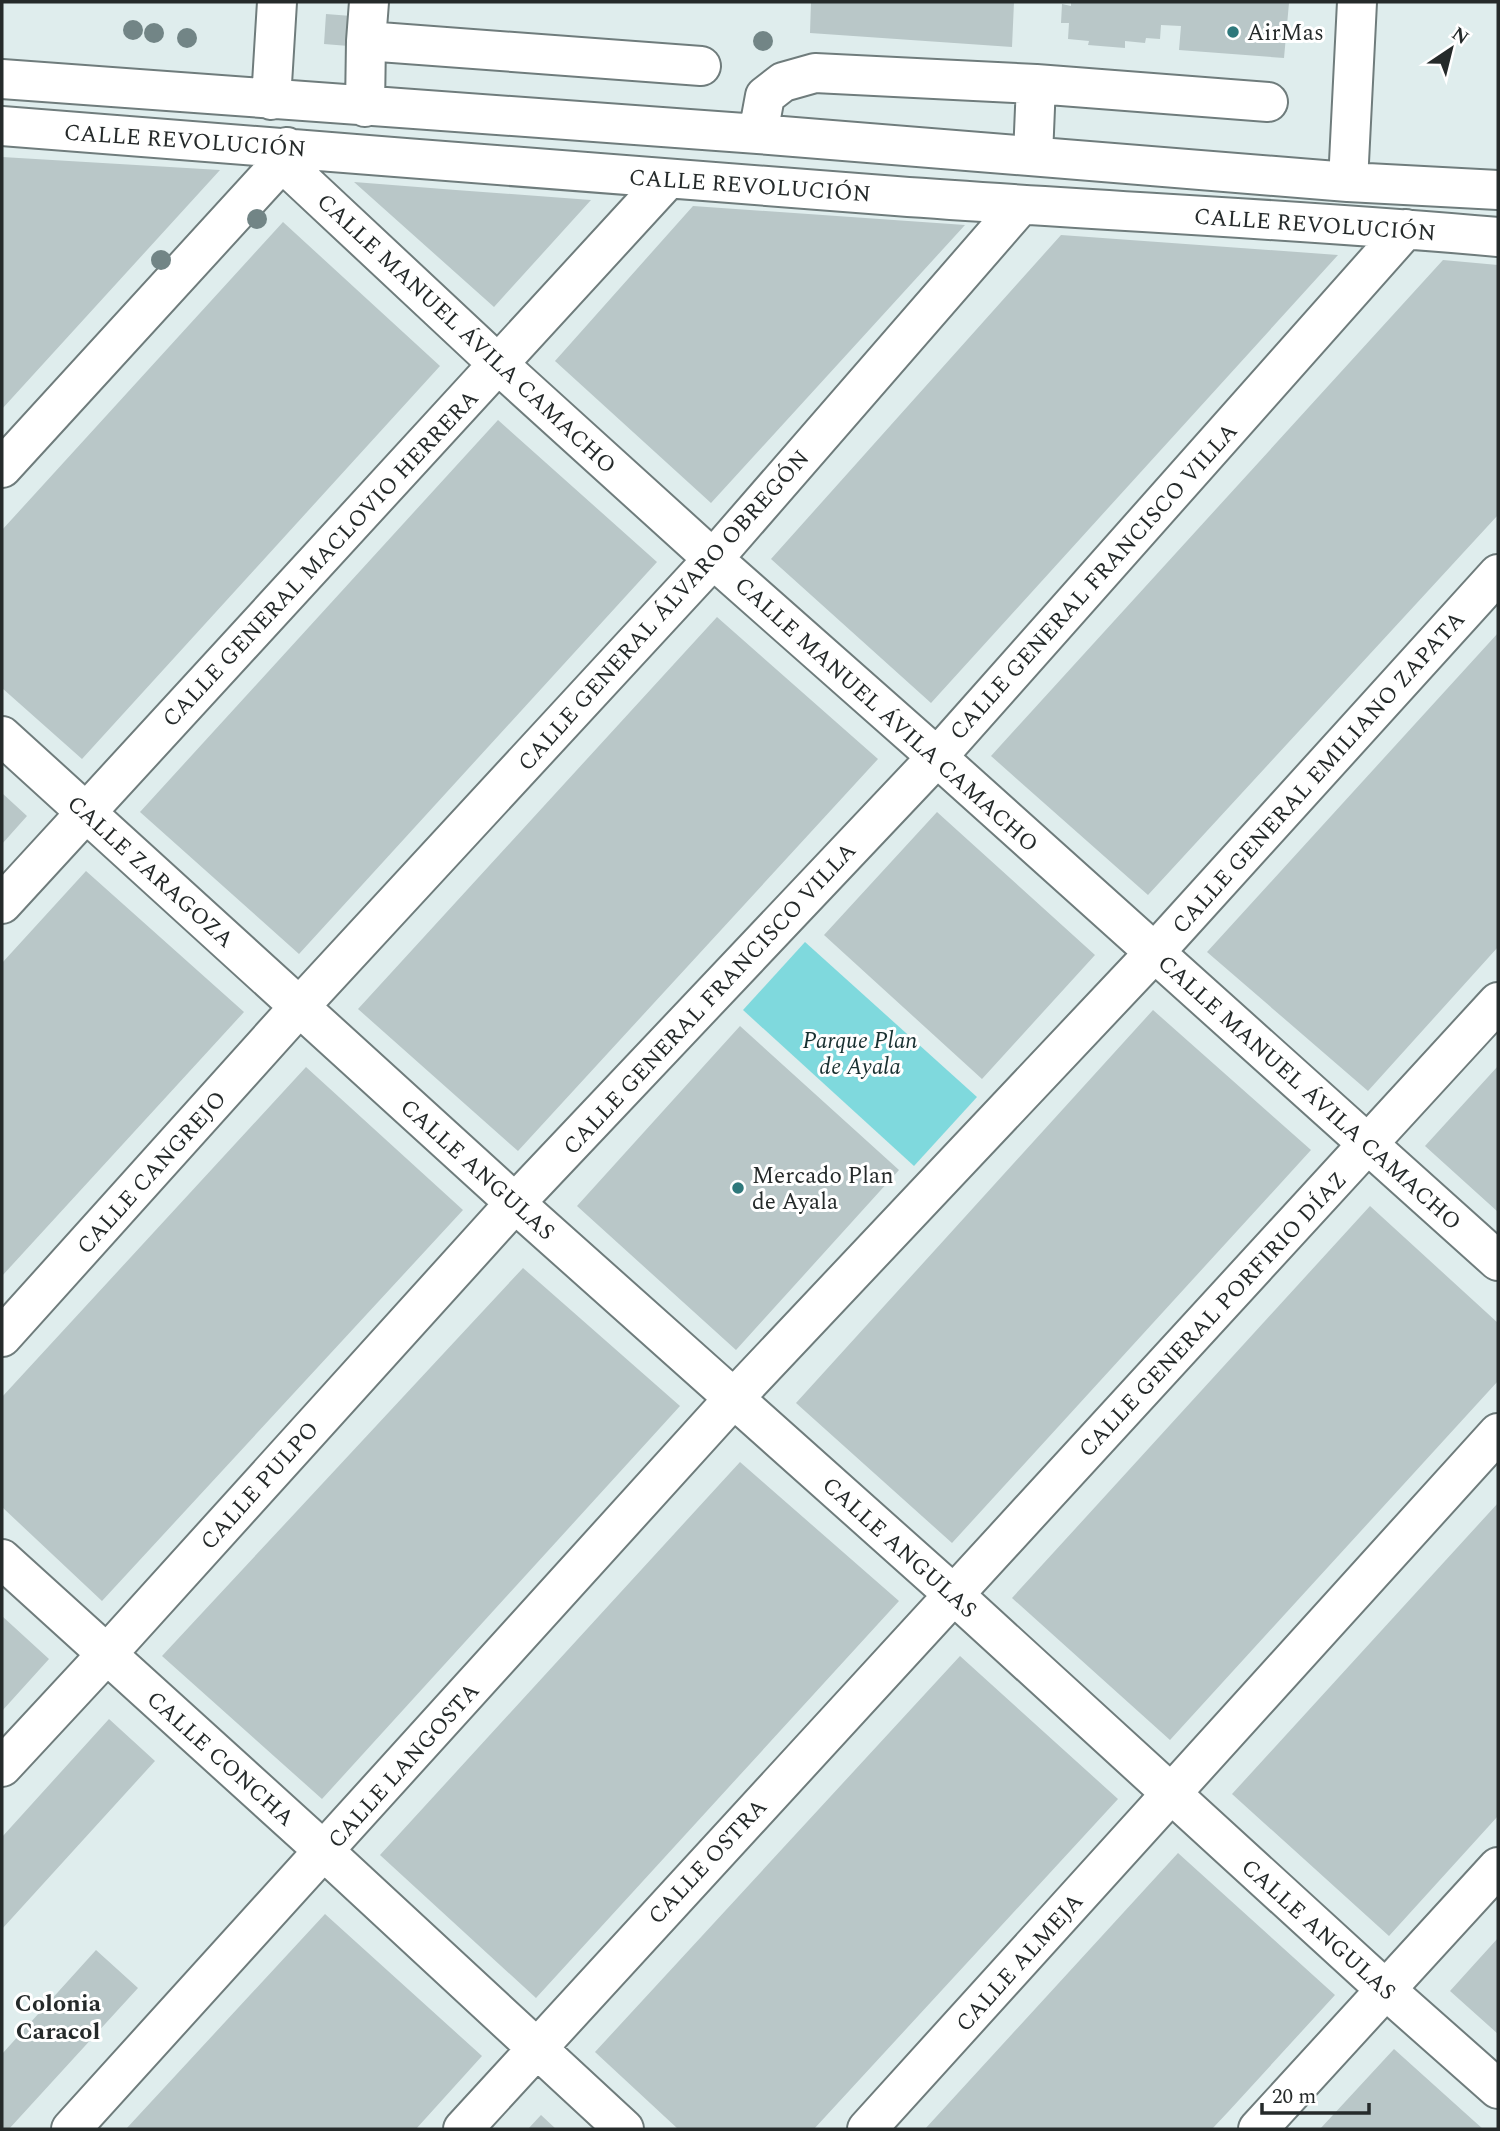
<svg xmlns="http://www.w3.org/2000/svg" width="1500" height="2131" viewBox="0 0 1500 2131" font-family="Spectral,serif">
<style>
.green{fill:#7fd9dd}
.building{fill:#b9c7c8}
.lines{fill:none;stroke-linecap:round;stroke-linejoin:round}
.minor-casing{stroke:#6f7c7c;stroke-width:42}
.minor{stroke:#fff;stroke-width:38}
.tree{fill:#728586}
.poi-dot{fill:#2e787b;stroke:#fff;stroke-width:2.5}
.labels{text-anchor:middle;stroke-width:6;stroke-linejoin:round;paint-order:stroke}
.poi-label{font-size:23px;fill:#252a2a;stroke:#fff;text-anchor:start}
.street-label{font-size:23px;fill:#252a2a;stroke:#fff}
.park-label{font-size:23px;font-style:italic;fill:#183031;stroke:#fff}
.neighbourhood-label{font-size:24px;font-weight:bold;fill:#252a2a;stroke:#fff}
</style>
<rect width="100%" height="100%" fill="#dfeded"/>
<path class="green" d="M805 942 977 1097 914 1166 743 1010Z"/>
<path class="building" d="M811 2H1014L1012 47 810 33Z
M1071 2 1289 3 1284 58 1179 50 1181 26 1161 25 1160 39 1146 38 1145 43 1125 41V48L1088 45 1089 41 1068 39 1069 23H1061L1062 4 1071 6Z
M326 14 364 17 361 47 324 44Z
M2 157 220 170 2 409Z
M354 182 456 190 591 200 494 307Z
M693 206 965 225 711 503 555 361Z
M283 222 440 366 82 759 2 688V530Z
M1061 235 1338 255 931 703 771 559Z
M1443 260 1498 265V515L1148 895 991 756Z
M498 420 657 562 299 954 140 812Z
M717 617 878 759 518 1151 358 1009Z
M1498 633V947L1368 1091 1207 952Z
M2 793 27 816 2 844Z
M937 812 1095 955 982 1079 824 935Z
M86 871 244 1012 2 1276V963Z
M1153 1010 1311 1150 952 1543 796 1403Z
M740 1026 899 1170 736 1350 577 1206Z
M1498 1066V1212L1425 1146Z
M306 1067 463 1210 102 1601 2 1507V1397Z
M1370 1206 1498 1323V1381L1170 1740 1012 1598Z
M523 1268 680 1406 322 1799 162 1656Z
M740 1462 899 1601 536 1998 380 1855Z
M1498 1503V1816L1389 1936 1232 1794Z
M2 1616 49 1659 2 1711Z
M960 1656 1118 1799 814 2129H678L595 2052Z
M109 1719 155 1761 2 1929V1837Z
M1178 1853 1335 1995 1228 2112 1212 2129H925Z
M325 1914 482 2056 416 2129H126Z
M1498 1938V2034L1450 1991Z
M96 1950 138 1988 9 2129H2V2054Z
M1394 2049 1474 2121 1483 2129H1320Z
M541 2115 556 2129H528Z"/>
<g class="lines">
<defs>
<path id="minor" d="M366 41 369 2
M2 79 758 134 1348 182 1498 190
M271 100 277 2
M365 107 366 41 701 66
M2 126C300 148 598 175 896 196 1097 211 1298 219 1498 237
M758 134 765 96 783 82 815 73 1036 84
M1033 156 1036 84 1268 102
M282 162 498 364 713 559 937 757 1498 1261
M1348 182 1357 2
M2 468 282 162 287 147
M2 736 515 1203 953 1594 1385 1989 1498 2089
M2 904 667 180
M2 1337 299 1007 713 559 1020 206
M2 1559 325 1852 624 2129
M2 1767 106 1655 515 1203 937 757 1406 229
M71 2129 734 1398 1155 952 1498 574
M463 2129 1498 1002
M867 2129 1498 1433
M1258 2129 1498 1867"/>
</defs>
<use href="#minor" class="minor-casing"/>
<use href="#minor" class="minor"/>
</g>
<g class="tree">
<circle cx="133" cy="30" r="10"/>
<circle cx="154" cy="33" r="10"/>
<circle cx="187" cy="38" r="10"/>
<circle cx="763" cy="41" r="10"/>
<circle cx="257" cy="219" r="10"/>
<circle cx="161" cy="260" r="10"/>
</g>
<g class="poi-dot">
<circle cx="1233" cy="32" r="7"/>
<circle cx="738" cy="1188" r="7"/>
</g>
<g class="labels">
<g class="poi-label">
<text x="1247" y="40">AirMas</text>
<text x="752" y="1183">Mercado Plan<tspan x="752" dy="26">de Ayala</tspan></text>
</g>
<g class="street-label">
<text transform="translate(185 140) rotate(4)" y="8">CALLE REVOLUCIÓN</text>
<text transform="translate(750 185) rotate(4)" y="8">CALLE REVOLUCIÓN</text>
<text transform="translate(1315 224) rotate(4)" y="8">CALLE REVOLUCIÓN</text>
<text transform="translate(467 333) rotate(43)" y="8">CALLE MANUEL ÁVILA CAMACHO</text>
<text transform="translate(320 558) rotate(-47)" y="8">CALLE GENERAL MACLOVIO HERRERA</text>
<text transform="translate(1093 581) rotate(-48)" y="8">CALLE GENERAL FRANCISCO VILLA</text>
<text transform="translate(663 610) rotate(-48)" y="8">CALLE GENERAL ÁLVARO OBREGÓN</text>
<text transform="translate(887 714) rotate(42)" y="8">CALLE MANUEL ÁVILA CAMACHO</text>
<text transform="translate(1318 772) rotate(-48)" y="8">CALLE GENERAL EMILIANO ZAPATA</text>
<text transform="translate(151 871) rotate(42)" y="8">CALLE ZARAGOZA</text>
<text transform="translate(709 998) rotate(-47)" y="8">CALLE GENERAL FRANCISCO VILLA</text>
<text transform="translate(1310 1092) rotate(42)" y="8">CALLE MANUEL ÁVILA CAMACHO</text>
<text transform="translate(478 1169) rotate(42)" y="8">CALLE ANGULAS</text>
<text transform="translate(151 1172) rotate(-48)" y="8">CALLE CANGREJO</text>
<text transform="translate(1212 1314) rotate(-47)" y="8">CALLE GENERAL PORFIRIO DÍAZ</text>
<text transform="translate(259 1485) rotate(-48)" y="8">CALLE PULPO</text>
<text transform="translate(900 1547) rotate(42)" y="8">CALLE ANGULAS</text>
<text transform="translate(221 1758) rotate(42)" y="8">CALLE CONCHA</text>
<text transform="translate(403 1765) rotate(-48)" y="8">CALLE LANGOSTA</text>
<text transform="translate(707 1861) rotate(-47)" y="8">CALLE OSTRA</text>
<text transform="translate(1319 1929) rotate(42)" y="8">CALLE ANGULAS</text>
<text transform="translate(1019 1962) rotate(-48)" y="8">CALLE ALMEJA</text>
</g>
<g class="park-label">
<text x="860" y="1048">Parque Plan<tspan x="860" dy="26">de Ayala</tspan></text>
</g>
<g class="neighbourhood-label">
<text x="58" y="2011">Colonia<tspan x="58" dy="28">Caracol</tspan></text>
</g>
</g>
<rect width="1500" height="2131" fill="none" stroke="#252a2a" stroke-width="7"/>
<g transform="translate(1451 49) rotate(35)" stroke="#ffffff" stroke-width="5" paint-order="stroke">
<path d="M0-5L12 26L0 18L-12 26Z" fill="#252a2a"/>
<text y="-10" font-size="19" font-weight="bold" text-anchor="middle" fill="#252a2a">N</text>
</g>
<path d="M1262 2103v10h107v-10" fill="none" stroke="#252a2a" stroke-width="3.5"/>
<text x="1272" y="2103" font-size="21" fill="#252a2a" stroke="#ffffff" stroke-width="5" paint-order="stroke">20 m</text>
</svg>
